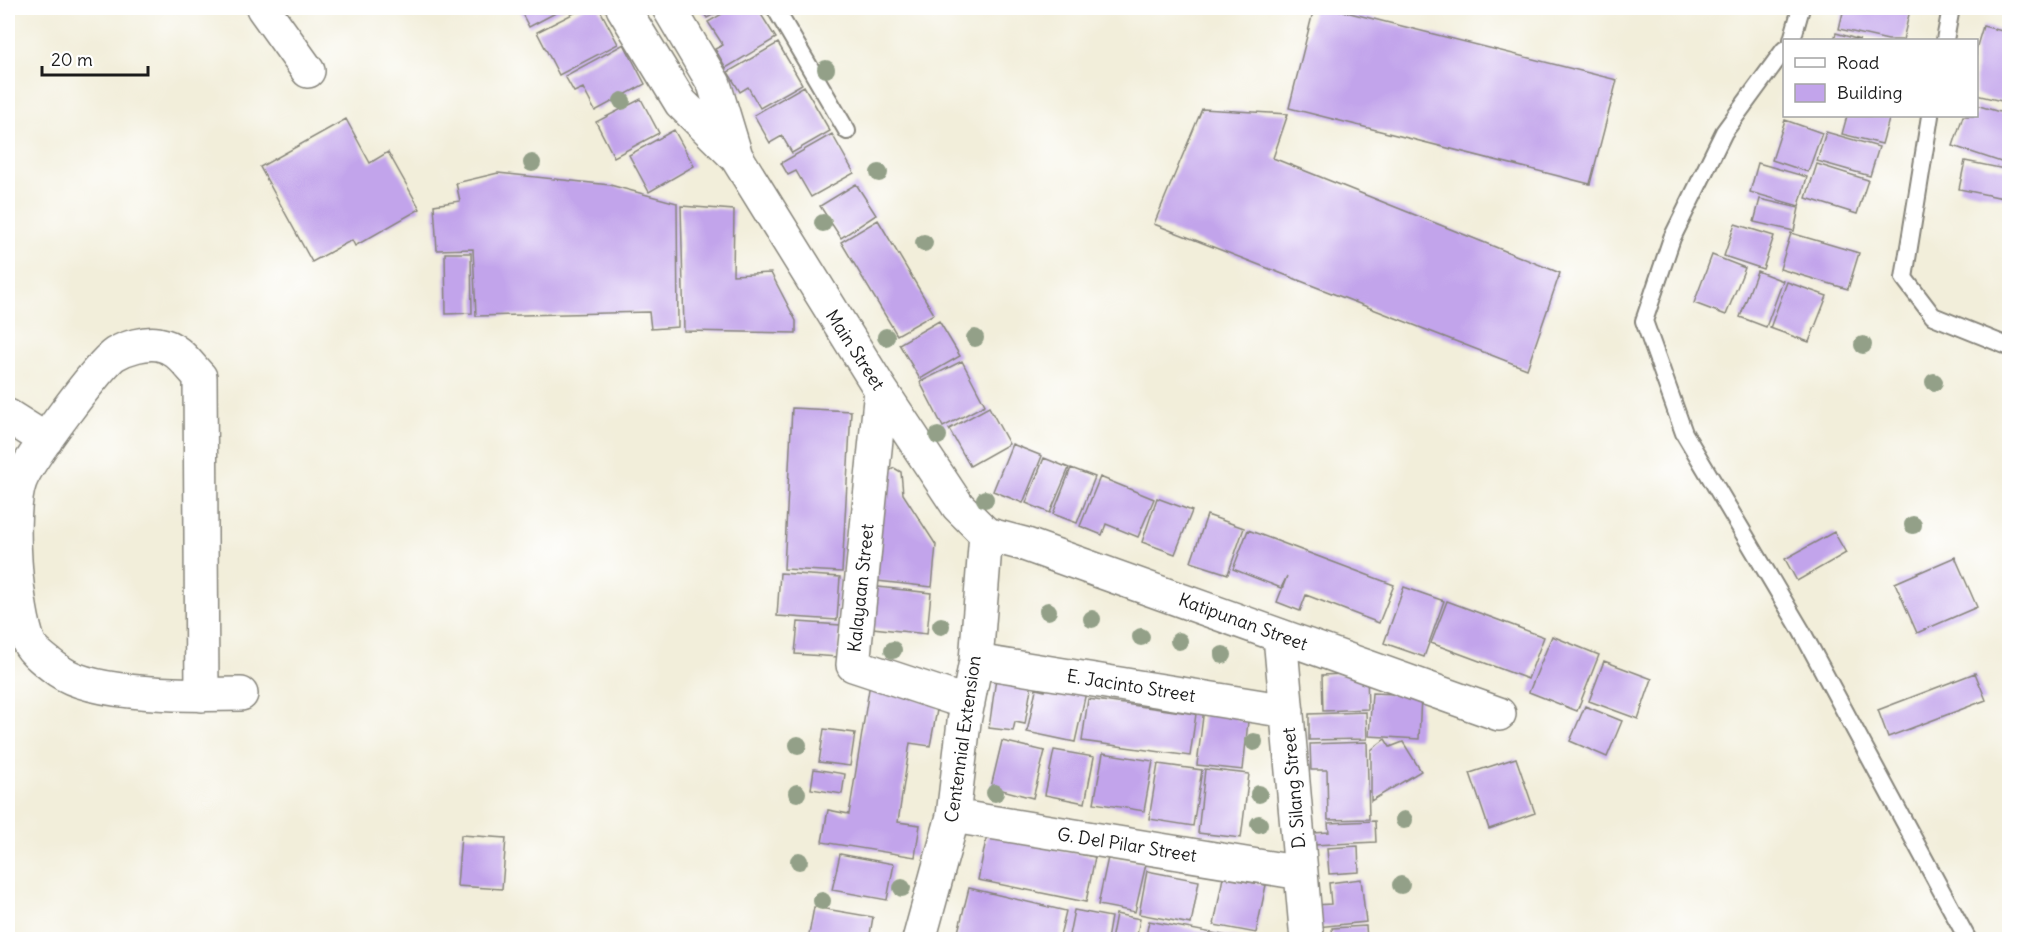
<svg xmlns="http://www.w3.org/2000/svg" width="2017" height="947" viewBox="0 0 2017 947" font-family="Delius,sans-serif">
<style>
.building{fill:#c2a4eb}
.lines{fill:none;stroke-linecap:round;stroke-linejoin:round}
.service-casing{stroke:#87857b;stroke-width:20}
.minor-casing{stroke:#87857b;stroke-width:36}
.service{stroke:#fff;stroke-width:16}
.minor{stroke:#fff;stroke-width:33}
.tree{fill:#93a088}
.labels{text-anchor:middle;stroke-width:4.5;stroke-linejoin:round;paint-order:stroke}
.street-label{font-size:18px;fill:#1c1c1c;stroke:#fff}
</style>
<rect width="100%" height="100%" fill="#fff"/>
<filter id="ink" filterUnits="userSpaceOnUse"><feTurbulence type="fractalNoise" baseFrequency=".0167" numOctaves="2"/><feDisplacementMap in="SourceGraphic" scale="12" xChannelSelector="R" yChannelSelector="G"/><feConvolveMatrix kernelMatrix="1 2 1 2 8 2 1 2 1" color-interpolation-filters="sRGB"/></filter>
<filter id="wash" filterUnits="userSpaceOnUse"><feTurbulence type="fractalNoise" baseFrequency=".008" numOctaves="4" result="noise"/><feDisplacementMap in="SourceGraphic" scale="24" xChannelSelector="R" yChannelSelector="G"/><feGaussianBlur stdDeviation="1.35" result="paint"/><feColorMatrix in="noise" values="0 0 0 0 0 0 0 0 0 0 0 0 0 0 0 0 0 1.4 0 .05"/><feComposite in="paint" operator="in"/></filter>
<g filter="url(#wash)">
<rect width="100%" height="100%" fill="#f2eeda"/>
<g id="blocks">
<path class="building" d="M519 8H565L529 27Z
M584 8H599L618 44 559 75 537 32Z
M700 8H726L707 18Z
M732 8H757L776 38 726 68 715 49 723 45 708 22Z
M1314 8H1330L1617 80 1590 184 1289 108Z
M1844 8 1910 10 1903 40H1888L1839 29Z
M1983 26 2010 33V103L1976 95V49Z
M1836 33 1860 40H1834Z
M778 43 802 84 760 108 748 87 740 92 728 72Z
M624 44 645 84 595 111 583 88 574 92 565 76Z
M804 86 830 131 792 153 782 136 770 143 754 115Z
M641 99 659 133 614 157 596 122Z
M1976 105 2010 115V165L1953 146 1963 116H1976Z
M1202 109 1288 114 1273 158 1560 273 1527 369 1154 224Z
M1847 116H1890L1882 144 1842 134Z
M346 119 370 163 388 152 420 209 355 246 352 240 312 262 260 167Z
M1785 120 1822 133 1808 172 1772 160Z
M674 130 694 166 649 192 629 155Z
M1826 132 1879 147 1870 176 1817 161Z
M832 134 854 173 811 197 796 171 788 175 781 163Z
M1965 161 2010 170 2008 199 1959 189Z
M1758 163 1807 177 1799 206 1750 192Z
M1817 164 1868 180 1857 214 1806 198Z
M498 173 610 185 677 203 678 327 651 329 649 312 476 316 473 249 437 250 434 205 460 201 456 183Z
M856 184 876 215 841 238 820 206Z
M1760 199 1799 208 1794 231 1754 222Z
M681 206 734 210 733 275 771 273 796 321V333L684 331Z
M878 220 934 314 897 335 841 242Z
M1735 224 1774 236 1763 269 1724 256Z
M1791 233 1859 253 1848 289 1780 269Z
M445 253H471L472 313 446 314Z
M1712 255 1745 268 1726 315 1694 303Z
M1757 271 1783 281 1766 327 1740 317Z
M1787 282 1827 296 1809 342 1770 328Z
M939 321 960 356 920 379 899 344Z
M962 361 985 405 943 427 920 382Z
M989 407 1009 444 970 466 949 429Z
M792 408 851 411 842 572 784 569Z
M1012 444 1042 456 1023 503 993 491Z
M1044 458 1069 468 1050 513 1026 503Z
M894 468 901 472 903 494 936 545 932 587 868 580 884 474Z
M1071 468 1095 477 1077 523 1053 514Z
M1100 477 1154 499 1138 537 1106 524 1102 535 1080 526Z
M1157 498 1192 511 1175 554 1142 542Z
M1207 515 1244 528 1228 574 1191 562Z
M1248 530 1394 585 1379 623 1306 595 1300 611 1277 602 1287 576 1281 588 1233 569Z
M1834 532 1846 553 1797 581 1785 559Z
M1955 557 1977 607 1917 633 1895 583Z
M780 573 840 577 837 620 777 616Z
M869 586 931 593 927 634 864 627Z
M1404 587 1444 601 1424 657 1384 643Z
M1447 601 1544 637 1528 679 1431 643Z
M798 622 840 625 838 657 795 654Z
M1552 636 1599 655 1577 711 1529 692Z
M1604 661 1652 679 1638 719 1589 701Z
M997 671 1033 676 1025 724 1015 722 1013 731 989 728Z
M1367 673 1368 709 1323 711 1322 675Z
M1975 673 1986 700 1888 737 1878 710Z
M1048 680 1087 688 1075 742 1027 732 1036 689 1045 691Z
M870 683 938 705 930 746 910 743 898 822 920 825 915 857 822 842 828 810 849 814Z
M1372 693 1421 695 1419 739 1369 736Z
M1088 699 1196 714 1190 756 1082 741Z
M1585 706 1622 721 1607 757 1570 741Z
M1204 708 1238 711 1237 720 1248 721 1243 770 1197 765Z
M1366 712 1367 739 1309 740V714Z
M824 729 855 733 850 766 819 762Z
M1385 739 1390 747 1403 742 1421 771 1371 801V750Z
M1002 741 1045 751 1033 798 991 787Z
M1367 742 1369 819 1328 820 1327 770H1311L1310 744Z
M1054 750 1094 757 1085 803 1045 795Z
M1103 753 1153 761 1144 811 1094 803Z
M1516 758 1535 813 1489 829 1470 773Z
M1158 764 1202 770 1193 826 1149 819Z
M814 769 845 774 842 794 811 789Z
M1205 769 1249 774 1241 838 1198 833Z
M1375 821 1376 842 1313 845V833L1329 832 1328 823Z
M461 835 506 838 502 889 457 886Z
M987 835 1095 857 1086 902 978 880Z
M1358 846 1359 872 1329 874 1327 848Z
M840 854 894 864 887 900 832 890Z
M1108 857 1146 864 1135 912 1098 905Z
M1147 871 1199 881 1191 924 1139 914Z
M1223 877 1266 885 1256 933 1214 925Z
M1361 879 1366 922 1317 927 1315 905 1331 904 1329 883Z
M969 888 1066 911 1059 940H956Z
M814 907 873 917 869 940H808Z
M1074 910 1111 917 1107 940H1068Z
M1116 914 1140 919 1136 940H1111Z
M1149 921 1239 938V940H1145Z
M1366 926 1367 940H1333L1332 928Z"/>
</g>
</g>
<g filter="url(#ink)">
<use href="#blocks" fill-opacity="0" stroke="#87857b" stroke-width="1.5"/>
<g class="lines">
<defs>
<path id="service" d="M775 8 847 131
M1792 40 1801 8
M1945 40 1951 8
M1784 50 1724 132 1672 238 1644 321 1684 433 1801 630 1968 940
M1930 116 1904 278 1933 316 2010 347"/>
<path id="minor" d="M263 8 308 71
M623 8 681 103 737 158 881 390 958 506 986 534
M669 8 714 84 735 153
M881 390 853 665 968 703
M8 416 46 440
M986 534 1024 544 1499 714
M1280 636 1307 940
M976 661 1287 711
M202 695 200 377C187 363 177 347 158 344 145 342 127 347 115 354 98 365 28 461 20 481 8 514 16 610 29 643 33 652 51 665 59 671 96 697 196 695 241 694
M953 816 1301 873
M919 940 953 816 964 722 976 661 986 534"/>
</defs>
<use href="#service" class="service-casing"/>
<use href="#minor" class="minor-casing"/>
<use href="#service" class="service"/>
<use href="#minor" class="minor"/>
</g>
<g class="tree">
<circle cx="826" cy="69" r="9"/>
<circle cx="622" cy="101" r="9"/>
<circle cx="532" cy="163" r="9"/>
<circle cx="879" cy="173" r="9"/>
<circle cx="823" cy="223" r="9"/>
<circle cx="924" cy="243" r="9"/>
<circle cx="886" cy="337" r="9"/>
<circle cx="975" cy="338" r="9"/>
<circle cx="1863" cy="345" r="9"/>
<circle cx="1934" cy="382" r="9"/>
<circle cx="938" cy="436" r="9"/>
<circle cx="985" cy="499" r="9"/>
<circle cx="1913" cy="525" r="9"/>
<circle cx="1048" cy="611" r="9"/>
<circle cx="1092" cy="619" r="9"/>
<circle cx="941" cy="626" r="9"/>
<circle cx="1141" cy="637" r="9"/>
<circle cx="1179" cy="641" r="9"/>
<circle cx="893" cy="650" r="9"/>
<circle cx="1223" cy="655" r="9"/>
<circle cx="1254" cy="742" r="9"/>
<circle cx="798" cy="745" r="9"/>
<circle cx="797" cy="793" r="9"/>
<circle cx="995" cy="793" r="9"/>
<circle cx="1259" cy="794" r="9"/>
<circle cx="1404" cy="820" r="9"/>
<circle cx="1259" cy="824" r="9"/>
<circle cx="799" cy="861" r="9"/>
<circle cx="1401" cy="885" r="9"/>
<circle cx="902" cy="888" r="9"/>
<circle cx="822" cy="901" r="9"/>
</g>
</g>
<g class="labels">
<g class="street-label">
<text transform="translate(855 350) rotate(57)" y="6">Main Street</text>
<text transform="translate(861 588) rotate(-84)" y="6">Kalayaan Street</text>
<text transform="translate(1243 622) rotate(20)" y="6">Katipunan Street</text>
<text transform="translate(1131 686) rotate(9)" y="6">E. Jacinto Street</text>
<text transform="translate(963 739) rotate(-82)" y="6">Centennial Extension</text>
<text transform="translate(1294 788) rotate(-95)" y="6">D. Silang Street</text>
<text transform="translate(1127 845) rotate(9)" y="6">G. Del Pilar Street</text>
</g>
</g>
<rect width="2017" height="947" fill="none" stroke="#fff" stroke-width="30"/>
<rect x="1783" y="39" width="195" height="78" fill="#ffffff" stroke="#a4a4a4" stroke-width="1.5"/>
<rect x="1795" y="58" width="30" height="9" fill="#ffffff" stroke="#a4a4a4" stroke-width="1.5"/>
<text x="1837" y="69" font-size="18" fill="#1c1c1c">Road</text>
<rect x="1795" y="84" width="30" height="18" fill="#c2a4eb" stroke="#a4a4a4" stroke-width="1.5"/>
<text x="1837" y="99" font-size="18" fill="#1c1c1c">Building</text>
<path d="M42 66v9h106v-9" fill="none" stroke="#1c1c1c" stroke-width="3"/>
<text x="51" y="66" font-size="18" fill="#1c1c1c" stroke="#ffffff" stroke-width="4.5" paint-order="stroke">20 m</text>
</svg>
